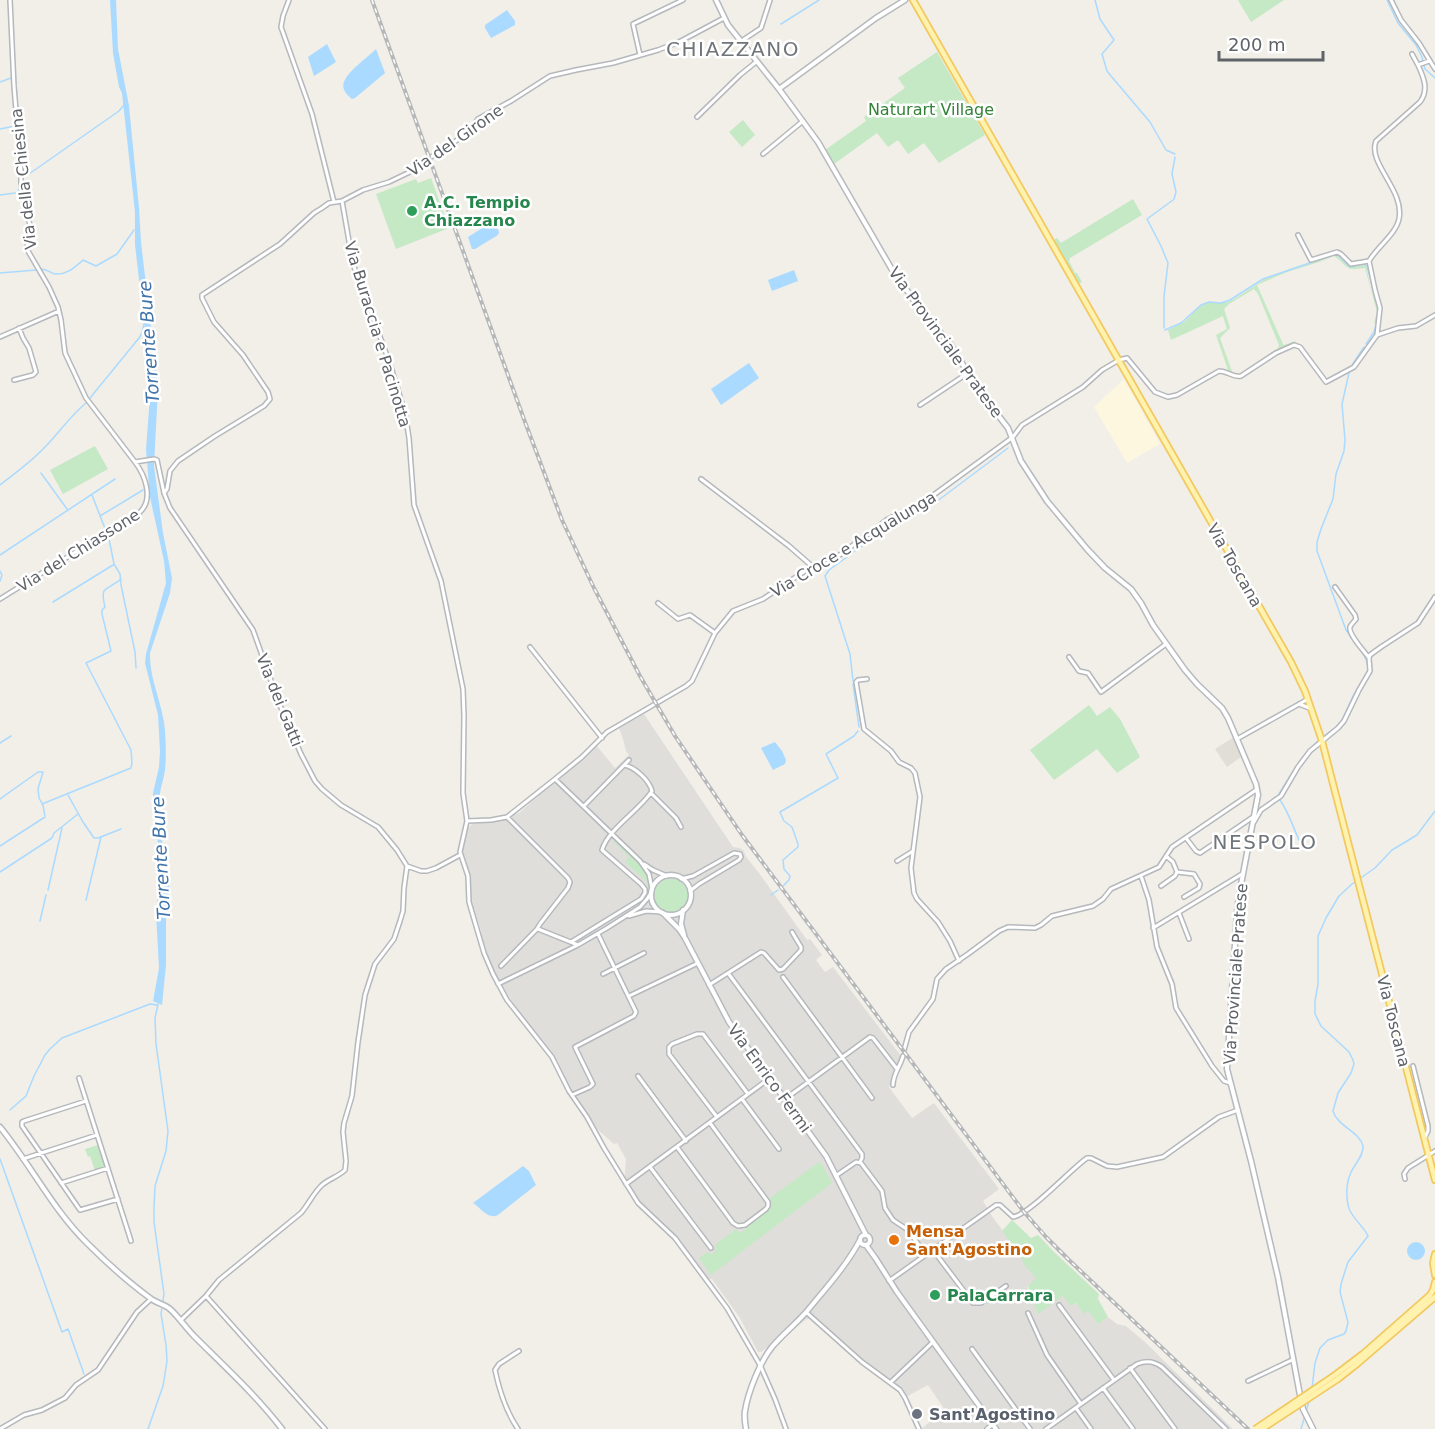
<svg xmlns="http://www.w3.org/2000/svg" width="1435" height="1429" viewBox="0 0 1435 1429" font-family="'DejaVu Sans',sans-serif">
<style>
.commercial{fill:#fef7e0}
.industrial{fill:#e0deda}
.education{fill:#e1ded6}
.green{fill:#c5e8c5;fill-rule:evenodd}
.water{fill:#aadaff}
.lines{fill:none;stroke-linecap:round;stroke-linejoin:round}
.stream{stroke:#aadaff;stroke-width:1.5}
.street-casing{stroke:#b5b8bc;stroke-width:6}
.secondary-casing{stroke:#b6babf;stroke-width:7}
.primary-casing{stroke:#f2c960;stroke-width:8}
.street{stroke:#fff;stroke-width:3}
.secondary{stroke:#fff;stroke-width:4}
.primary{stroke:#fff2af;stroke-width:4.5}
.rail-casing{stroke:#b6b7b8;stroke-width:4}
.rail{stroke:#fff;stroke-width:1.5;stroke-dasharray:4.5;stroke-linecap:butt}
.primary-bridge-casing{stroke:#f2c960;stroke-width:8;stroke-linecap:butt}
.primary-bridge{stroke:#fff2af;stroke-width:4.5}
.leisure-dot{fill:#2e9e5b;stroke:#fff;stroke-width:2}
.food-dot{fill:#e8710a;stroke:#fff;stroke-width:2}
.worship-dot{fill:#6b7280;stroke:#fff;stroke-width:2}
.labels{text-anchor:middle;stroke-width:5;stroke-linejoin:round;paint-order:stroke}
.park-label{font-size:16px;fill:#348238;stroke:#fff}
.street-label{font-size:16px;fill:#5f6368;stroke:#fff}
.leisure-label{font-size:16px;font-weight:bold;fill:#27864d;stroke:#fff;text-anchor:start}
.food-label{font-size:16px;font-weight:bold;fill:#c56008;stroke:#fff;text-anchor:start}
.worship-label{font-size:16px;font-weight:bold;fill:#5b616d;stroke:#fff;text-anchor:start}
.water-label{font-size:18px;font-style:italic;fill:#4174aa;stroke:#fff}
.quarter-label{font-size:20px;letter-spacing:1.5px;fill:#70757a;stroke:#fff}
</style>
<rect width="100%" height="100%" fill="#f1efe8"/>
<path class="commercial" d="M1124 379 1160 444 1127 463 1094 407Z"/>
<path class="industrial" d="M644 714 733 847 740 848 744 851 746 857 759 873 807 940 810 939 822 955 816 960 825 972 833 967 901 1056 889 1087 912 1118 934 1103 999 1189 983 1201 992 1216 1038 1279 1027 1287 1038 1313 1063 1296 1088 1311 1098 1324 1108 1317 1117 1324 1126 1326 1146 1343 1233 1429H921L945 1410 928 1385 904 1398 895 1388 862 1364 812 1319H807L761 1352H758L740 1318 712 1279 704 1280 672 1237 635 1203 624 1185 626 1159 617 1143 614 1144 597 1129 570 1089 558 1062 516 1008 492 968 483 944 481 930 470 899V877L463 858 462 849 467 830 472 824 502 820 519 813 596 745 615 768 629 755 626 751 623 739 619 728Z"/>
<path class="education" d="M1234 737 1241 757 1227 767 1215 749Z"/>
<path class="green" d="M1238 0H1284L1251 22Z
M937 52 985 135 939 163 924 143 908 154 898 140 888 147 877 133 834 164 825 150 866 121 864 117 905 88 898 78Z
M743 120 755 135 742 147 729 132Z
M431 178 449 228 396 249 376 194 416 179 418 183Z
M1133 199 1142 215 1070 258 1069 261 1075 273H1077L1082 282 1078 284 1054 240 1057 238 1061 243Z
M1336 254C1349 265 1347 269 1364 265L1366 266 1371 289 1378 307V312L1376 322 1374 323 1377 312 1365 268C1362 268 1358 269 1355 269 1345 270 1342 260 1334 256L1319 262 1287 272 1257 285 1283 344 1284 345 1295 341 1296 343 1282 348 1240 375H1236L1229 373 1216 335 1227 329 1223 316 1171 340 1168 330 1184 322 1200 306 1210 302 1221 303 1228 302 1236 298 1265 279 1293 268ZM1254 289 1258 294 1279 345 1278 348 1240 374H1233L1220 338 1230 328 1224 309 1229 304Z
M95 446 108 469 63 494 50 470Z
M1089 705 1097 716 1110 707 1120 719 1140 757 1117 773 1097 749 1054 780 1030 750Z
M614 840C628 854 649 867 649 888L646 884 647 882 625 862 629 857 613 841Z
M654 896a17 17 0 1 1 34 0a17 17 0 1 1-34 0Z
M98 1145 105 1167 95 1171 90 1156 88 1157 85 1149Z
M819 1162 821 1163 832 1183 711 1275 699 1258 707 1252 711 1254 714 1253 716 1249 715 1245 736 1229 740 1233 747 1228 746 1226 771 1208V1201L769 1199Z
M1012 1220 1031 1238 1038 1235 1039 1236 1054 1252 1099 1294 1098 1299 1108 1317 1098 1324 1088 1311 1084 1314 1076 1303 1071 1306 1063 1296 1038 1314 1031 1297 1028 1286 1036 1278 1025 1266 1022 1259 1002 1231Z"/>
<path class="water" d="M110 0H116L118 49 129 106 139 208 141 242 158 388 154 466 163 533 172 578 170 593 150 653C149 679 163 704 165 730 166 745 167 765 163 780 159 793 158 807 159 821 161 849 175 878 166 907V965L162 1005 153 1001 159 968 156 913 161 864V853L155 831 153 809V793L159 767 160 751 158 715 145 663 146 654 166 583 164 561 150 497 146 450 151 382 135 245V212L122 93 119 87 113 53Z
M507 10 515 21V25L491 38 485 28V25Z
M327 44 336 62 314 76 308 57Z
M376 49 385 73 355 98 352 99C347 95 341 89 344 82 348 71 368 57 376 49Z
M492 222 495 223 499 232 498 235 475 249H472L468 237Z
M794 270 798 281 772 291 768 280Z
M749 363 759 378 721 405 711 389Z
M775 742 782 751 786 760 785 764 773 770 761 748Z
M523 1166 529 1171 536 1185 498 1215C488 1220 481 1208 473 1203Z
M1407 1251a9 9 0 1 1 18 0a9 9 0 1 1-18 0Z"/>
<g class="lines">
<path class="stream" d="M719 0 721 6
M1095 0 1100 19 1114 40 1102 54 1107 71 1111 76 1150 122 1166 150 1175 154
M1387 0 1398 23 1416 45 1422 57 1425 69 1435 78
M781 24 819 0
M15 81 21 140
M0 82 11 78
M0 129 15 126
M21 144 24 175
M24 176 29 174 119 111 124 105
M0 195 15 193 19 190V187
M1174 199 1176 192 1172 174 1175 157
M1334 254H1337L1350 267 1364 264 1367 266 1375 296
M41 269C47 269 50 273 55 274 67 275 75 267 83 260L96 266 117 254 134 230
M0 273 36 270
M1164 328V296L1168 263 1161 246 1147 219 1173 200
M1165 330 1181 323 1201 305 1209 302 1221 303 1230 300 1263 279 1330 256
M1366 344 1374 332 1377 321
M1352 365 1364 347
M90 398 139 338 142 333 144 324
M41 473 67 509
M0 485C15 473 31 462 44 448 59 433 70 416 86 403
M92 495 106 531
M921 511 932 505 1008 448
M100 516 143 490
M108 534 114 564 120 574 121 585 135 652 136 668
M879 534 919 513
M0 555 115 479
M849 555 877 536
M847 557 829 570 825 576 850 654 853 681
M0 571 2 575 0 581
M53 602 113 565
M853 684 859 727
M1324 736 1339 725 1343 718 1354 694 1366 675 1369 667 1364 655 1346 630 1317 551V542L1321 529 1333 499 1336 474 1344 451 1345 440 1342 404 1349 373
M0 743 11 736
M1279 794C1291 774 1302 756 1319 740
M68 795 83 822 94 838H98L121 829
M0 799 38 772H43L38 789 39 798 43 805 45 817 0 846
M1280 800C1290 814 1294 831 1302 846
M42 804 131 768 132 763 131 750 86 663 111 651 102 614V610L105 607C104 603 102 595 104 591 106 588 117 583 121 579
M0 872 52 838 54 833 78 814
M783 886 789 880 790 876 784 869 783 860 798 847V844L792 827 784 821 780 812 838 778 826 754 854 736 858 731
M48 890 62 828
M771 895 778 890
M86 900 101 837
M40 921 46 895
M10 1110 26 1096 34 1076 45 1055 50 1049 62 1038 150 1004 157 1005
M0 1159 62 1332 68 1329 84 1374
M1312 1388 1315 1363 1320 1348 1328 1340 1344 1334 1346 1331 1348 1322 1340 1292 1341 1284 1348 1262 1368 1236C1363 1225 1350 1217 1348 1205 1346 1194 1347 1181 1351 1172 1355 1164 1364 1155 1363 1146 1360 1132 1337 1126 1333 1111L1338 1093 1351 1073 1354 1064 1353 1060 1349 1052 1321 1026 1315 1014V1001L1318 984V936L1326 918 1339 896 1352 884 1375 868 1392 850 1417 835 1435 811
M148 1429 163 1386 167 1361 166 1345 161 1314 164 1294 154 1222V1207L155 1186 166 1151 168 1131 156 1044 155 1018 158 1004
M1301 1429 1310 1398"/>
<defs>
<path id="street" d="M10 0 14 86 21 171V186L24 203 30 225 27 239 28 251 49 287 58 307 61 320 65 353 86 398 135 462 154 459 157 460 164 493 170 508 253 630 279 703 301 754 315 781 322 789 341 805 378 827 397 850 407 866 421 871H427L436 868 460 855
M289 0 283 16 281 27 312 114 334 202
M1391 0 1401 20 1419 43 1435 69
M740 42 761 28 770 0
M1412 54 1418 65
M640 55 633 24 683 0
M697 117 740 75 756 62
M763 154 803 121
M342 201 353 264 389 361 405 413 409 438 414 505 441 581 463 689 464 716 463 793 467 821 460 852 468 876 469 902 484 953 493 974 507 1000 552 1057 569 1091 587 1117 604 1148 638 1203 675 1238 727 1308 760 1365 775 1399 786 1429
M1298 235 1311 260 1337 252 1341 254 1351 264 1369 261
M1377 335 1398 328 1416 326 1435 315
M0 337 59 311
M14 380 33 375 36 372 29 348 23 338 19 328
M920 405 968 373
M701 479 789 546 813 567
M164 493 167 489 170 471 178 461 215 436 264 406 270 399 268 392 243 355 214 322 202 298V295L280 244 314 213 322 208 329 203 342 201 363 190 389 182 416 169 428 159 468 133 478 119 511 101 550 76 576 70 613 63 658 50 679 42 724 18
M1335 587 1355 615 1356 619C1354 622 1351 624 1350 627 1348 634 1365 652 1369 658
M0 599 140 512C154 499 145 475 135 462
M658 603 678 619 690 615 715 633
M530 647 602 738
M1069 657 1079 671 1088 673 1101 692 1166 644
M867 679 858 680 856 682 864 729 891 751 899 762 911 768 915 773 920 797 911 868 914 893 917 899 938 922 950 941 959 961
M1299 704 1312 709
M1237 739 1308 699
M555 779 640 861 649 874 652 889
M651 793 676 818 681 827
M584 806 629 760
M467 821 491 820 507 817 555 779 582 757 607 732 686 686 692 681 715 633 733 611 763 599 808 569 821 566 830 562 875 529 888 519 924 502 1013 437 1022 425 1083 387 1102 370 1119 360 1127 358 1155 392 1168 397 1177 395 1219 371C1228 371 1233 378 1241 376L1276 353 1294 345 1300 347 1326 382 1354 367 1377 335 1380 308 1375 290 1369 261C1377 247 1396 234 1399 219 1405 190 1367 163 1376 141L1420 102C1429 90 1424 78 1418 65L1429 61
M1254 822 1261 810 1281 796 1298 767 1310 751 1338 728 1344 721 1359 690 1370 671 1369 658 1370 655 1381 647 1418 623 1435 597
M1186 838 1196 851 1200 853 1253 817
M897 861 913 851
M644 864 653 870 667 876
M1177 872 1194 874 1200 884 1199 888 1184 897
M1141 876 1149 900 1157 947 1172 984 1176 1008 1212 1066 1224 1081 1230 1083
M681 879 693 876 734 853 740 854 741 857 739 860 699 884 690 891
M1161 886 1175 876 1177 872 1173 862 1166 856
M1179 913 1189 939
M629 916 646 911 662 912
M1153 928 1242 874
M538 929 578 945
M571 942 641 899 645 893V889L641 884 602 850C608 829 640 810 652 791 649 780 635 767 624 765
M501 966 537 929 540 924 568 888 570 882 568 878 507 817
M728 973 862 1154V1158L860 1162
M603 974 644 953
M783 977 872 1098
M498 984 578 945 607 928 640 907 647 899 652 891
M709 985 761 952 764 953 779 970 783 969 801 950V947L792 932
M629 996 698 963
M904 1050 909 1032 933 999 937 979 946 969 968 954 999 931 1008 927 1035 928 1041 925 1052 916 1093 906 1103 899 1111 889 1159 867 1172 847 1256 790
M1413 1066 1428 1126V1131L1425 1137
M638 1076 686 1141
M79 1078 131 1241
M893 1085C893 1074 900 1067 903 1056
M572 1095 590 1087 593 1084 575 1047 634 1016 636 1012 598 934
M742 1099 779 1149
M785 1099 870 1037 873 1038 897 1069
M86 1101 24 1121 22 1122V1126L80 1210 118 1199
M717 1117 669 1054V1047L672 1044 697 1034H703L748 1094
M677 1147 733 1223 738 1226 745 1225 766 1209 768 1206V1202L710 1123
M23 1159 97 1135
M650 1167 711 1248
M837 1175 856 1162 861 1163 882 1191 885 1208 893 1220 908 1230 926 1255
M1405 1179 1404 1174 1408 1168 1435 1151
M61 1183 108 1168
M626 1184 770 1078
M933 1250 973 1303H981L1006 1286
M889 1281 996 1205H1000L1013 1217C1029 1215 1071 1169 1087 1158H1091L1107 1166 1117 1167 1163 1157 1219 1117 1238 1110
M206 1296 325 1429
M1059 1305 1114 1380
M806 1312 862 1362 900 1390 905 1398 919 1429
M1028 1313 1047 1355 1081 1404
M181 1320 206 1296 219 1280 301 1213C308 1205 313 1194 321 1186 328 1179 338 1177 345 1170L346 1161 343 1132 344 1123 352 1096 358 1042 365 995 375 964 394 939 400 921 403 911 404 888 407 866
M972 1349 1030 1429
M1130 1368 1175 1429
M1248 1381 1292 1360
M891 1382 933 1342
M1103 1388 1133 1429
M1076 1408 1091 1429
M0 1429 24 1415 42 1410 65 1398 76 1385 98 1370 137 1312 151 1299
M518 1429C507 1413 499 1389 495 1370L499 1364 519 1351
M987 1429 993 1424
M1046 1429 1137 1364C1146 1360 1154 1361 1162 1367L1226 1429"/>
<path id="secondary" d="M716 0 728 25 779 89 818 142 891 268 921 310 951 345 977 388 1008 428 1021 461 1047 501 1087 549 1105 568 1131 589 1141 603 1153 625 1185 670 1197 684 1222 708 1228 718 1256 784 1258 795 1239 895 1237 913 1227 1069 1251 1161 1278 1277 1299 1390 1303 1409 1313 1429
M779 89 876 18 905 0
M651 895a20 20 0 1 1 40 0a20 20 0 1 1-40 0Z
M683 910 681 924 684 935
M663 913 679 929 685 938 729 1022 826 1156 866 1235
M0 1127C31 1165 53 1210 88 1244 107 1263 128 1282 150 1298 156 1303 164 1304 170 1309 178 1316 186 1328 194 1336 224 1366 256 1395 282 1429
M860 1240a5 5 0 1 1 10 0a5 5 0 1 1-10 0Z
M866 1245 876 1259 897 1292 996 1429
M746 1429C745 1423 744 1417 745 1411 748 1392 760 1362 772 1347 783 1334 797 1323 808 1310 826 1288 847 1265 860 1240"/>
<path id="primary" d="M913 0 1291 662 1305 691 1322 741 1435 1180
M1435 1254 1433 1263 1435 1275
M1335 1375 1364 1353 1430 1295 1433 1290 1435 1282
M1338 1379 1357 1364 1435 1297"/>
</defs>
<use href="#street" class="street-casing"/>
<use href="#secondary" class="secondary-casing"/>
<use href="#primary" class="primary-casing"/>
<use href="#street" class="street"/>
<use href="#secondary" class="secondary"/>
<use href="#primary" class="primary"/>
<defs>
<path id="rail" d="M372 0 525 422 562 520 594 588 640 676 675 736 742 835 1024 1212 1046 1237 1069 1260 1248 1429"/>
</defs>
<use href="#rail" class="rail-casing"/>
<use href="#rail" class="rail"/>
<defs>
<path id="primary-bridge" d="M1255 1429 1335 1375
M1262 1429 1338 1379"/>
</defs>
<use href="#primary-bridge" class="primary-bridge-casing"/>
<use href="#primary-bridge" class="primary-bridge"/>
</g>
<g class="leisure-dot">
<circle cx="412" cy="211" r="6"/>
<circle cx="935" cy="1295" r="6"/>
</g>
<circle class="food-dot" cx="894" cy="1240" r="6"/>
<circle class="worship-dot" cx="917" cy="1414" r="6"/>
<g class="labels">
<g class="park-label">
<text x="931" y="115">Naturart Village</text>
</g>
<g class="street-label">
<text transform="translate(455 140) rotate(-35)" y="6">Via del Girone</text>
<text transform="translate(23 179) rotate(-96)" y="6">Via della Chiesina</text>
<text transform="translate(378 334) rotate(73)" y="6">Via Buraccia e Pacinotta</text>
<text transform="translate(946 342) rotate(54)" y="6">Via Provinciale Pratese</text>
<text transform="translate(853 544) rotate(-31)" y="6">Via Croce e Acqualunga</text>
<text transform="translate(78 550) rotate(-32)" y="6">Via del Chiassone</text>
<text transform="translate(1235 565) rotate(60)" y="6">Via Toscana</text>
<text transform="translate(280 700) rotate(68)" y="6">Via dei Gatti</text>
<text transform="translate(1235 974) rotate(-86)" y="6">Via Provinciale Pratese</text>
<text transform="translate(1394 1021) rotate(76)" y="6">Via Toscana</text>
<text transform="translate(770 1078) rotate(54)" y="6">Via Enrico Fermi</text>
</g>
<g class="leisure-label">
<text x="424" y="208">A.C. Tempio<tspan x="424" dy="18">Chiazzano</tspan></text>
<text x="947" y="1301">PalaCarrara</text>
</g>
<g class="food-label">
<text x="906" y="1237">Mensa<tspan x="906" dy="18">Sant'Agostino</tspan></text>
</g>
<g class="worship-label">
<text x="929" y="1420">Sant'Agostino</text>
</g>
<g class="water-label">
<text transform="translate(149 342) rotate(-94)" y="6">Torrente Bure</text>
<text transform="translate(161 858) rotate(-93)" y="6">Torrente Bure</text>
</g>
<g class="quarter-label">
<text x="733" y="56">CHIAZZANO</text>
<text x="1265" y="849">NESPOLO</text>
</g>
</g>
<path d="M1219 51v9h104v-9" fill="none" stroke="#5f6368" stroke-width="3"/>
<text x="1228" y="51" font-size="18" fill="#5f6368" stroke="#ffffff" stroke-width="4.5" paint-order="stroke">200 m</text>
</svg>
